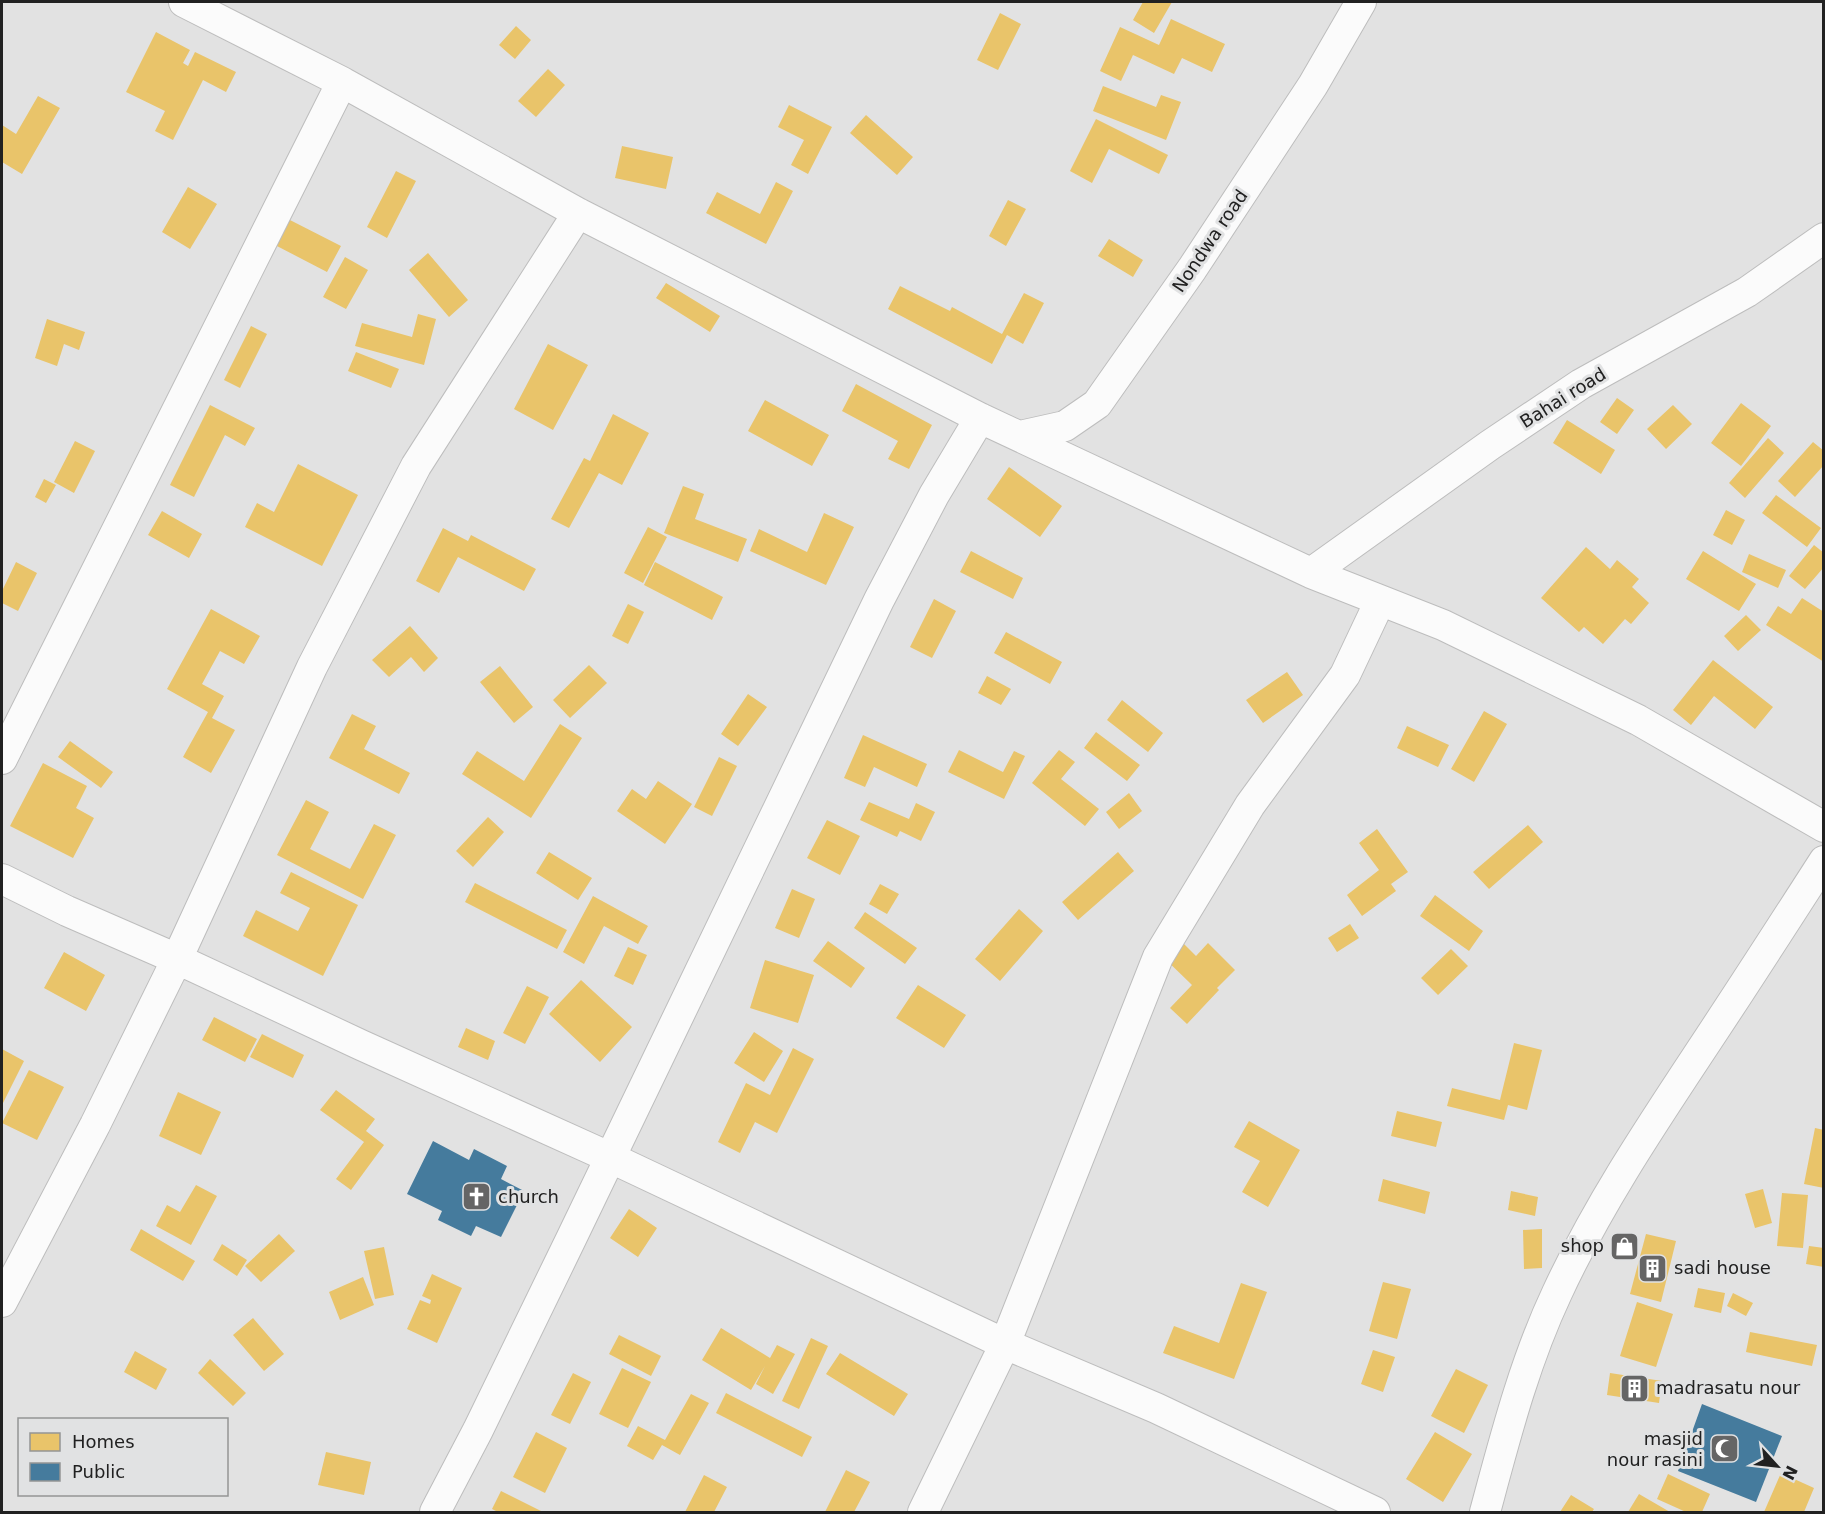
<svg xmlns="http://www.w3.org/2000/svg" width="1825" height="1514" viewBox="0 0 1825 1514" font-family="'DejaVu Sans',sans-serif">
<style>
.homes{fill:#e9c46a}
.public{fill:#457b9d}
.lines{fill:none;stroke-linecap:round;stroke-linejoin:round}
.minor-casing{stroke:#bdbdbd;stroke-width:32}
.minor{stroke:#fbfbfb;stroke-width:30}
.labels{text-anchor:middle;stroke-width:6;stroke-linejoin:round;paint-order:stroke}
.street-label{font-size:18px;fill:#212121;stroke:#e1e2e3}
.poi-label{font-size:18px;fill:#212121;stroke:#e1e2e3;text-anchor:start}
</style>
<rect width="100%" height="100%" fill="#e2e2e2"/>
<path class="homes" d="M1143 2H1172L1154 33 1133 20Z
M1000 13 1021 24 998 70 977 60Z
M1171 19 1225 44 1212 72 1182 58 1174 74 1133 55 1121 81 1100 71 1120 27 1159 45Z
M516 26 531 40 515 59 499 45Z
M156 32 190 50 183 63 188 66 195 52 236 72 226 92 203 80 173 140 155 131 165 111 126 92Z
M548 69 565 85 536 117 518 101Z
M1103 86 1156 107 1161 95 1181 102 1166 140 1093 111Z
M38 96 60 108 22 174 2 162V125L16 134Z
M789 105 832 127 808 174 791 165 804 140 778 127Z
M866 115 913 157 897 175 850 133Z
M1096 119 1168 155 1159 174 1109 149 1092 183 1070 171Z
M622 146 673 157 666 189 615 178Z
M396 171 416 181 387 238 367 227Z
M776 182 793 191 766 244 706 213 717 192 760 214Z
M188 187 217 204 190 249 162 232Z
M1008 200 1026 209 1006 246 989 236Z
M288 219 341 246 327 272 275 245Z
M1109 239 1143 260 1133 277 1098 256Z
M428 253 468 300 449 317 409 270Z
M345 257 368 270 346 309 323 297Z
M666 283 720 316 710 332 656 298Z
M900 286 950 311 952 307 1002 334 1024 293 1044 303 1023 344 1007 335 992 364 888 309Z
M418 314 436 319 424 365 355 346 362 323 412 337Z
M47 319 85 332 79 350 64 344 57 366 35 358Z
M251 326 267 334 240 388 224 380Z
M548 344 588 365 553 430 514 409Z
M356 352 399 369 391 388 348 371Z
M856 384 932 425 909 469 888 459 898 441 842 411Z
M1617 398 1634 410 1617 434 1600 422Z
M765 400 829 435 812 466 748 431Z
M1741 403 1771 426 1741 466 1711 443Z
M210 405 255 428 245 446 225 435 194 497 170 485Z
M1673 405 1692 424 1666 449 1647 429Z
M613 414 649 433 622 485 599 473 569 528 551 519 584 458 590 461Z
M1567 420 1615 450 1601 474 1553 443Z
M1768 438 1784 453 1745 498 1729 483Z
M75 441 95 451 74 493 54 482Z
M1813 442 1824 451V465L1795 497 1778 481Z
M298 464 358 495 322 566 245 527 257 503 274 512Z
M1009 467 1062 506 1040 537 987 499Z
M44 479 56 485 46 503 35 497Z
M683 486 704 494 695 519 747 539 738 562 664 533Z
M1776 495 1821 528 1807 547 1762 513Z
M1726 510 1745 520 1732 545 1713 535Z
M162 511 202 534 189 558 148 535Z
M824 513 854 527 826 585 750 551 759 529 807 552Z
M648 527 667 537 643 583 624 573Z
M443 528 468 541 471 535 536 569 524 591 458 557 439 593 416 581Z
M1814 545 1824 553V567L1805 589 1789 576Z
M1586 547 1610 569 1617 560 1639 579 1632 587 1649 603 1631 624 1625 619 1603 644 1584 627 1579 632 1541 598Z
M971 551 1023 578 1013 599 960 572Z
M1703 551 1756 584 1739 611 1686 579Z
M1749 554 1786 570 1778 588 1742 572Z
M16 562 37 573 18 611 2 603V591Z
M655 562 723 597 712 620 644 585Z
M1802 598 1824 612V662L1766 625 1778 606 1791 614Z
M934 599 956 611 932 658 910 647Z
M628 604 644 612 628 644 612 636Z
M211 609 260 636 244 664 220 651 202 684 224 696 212 718 235 730 211 773 183 757 208 712 167 689Z
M1746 615 1761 630 1738 651 1724 636Z
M410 626 438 658 424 672 411 657 389 677 372 660Z
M1006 632 1062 662 1050 684 994 653Z
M1713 660 1773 707 1755 729 1714 696 1691 725 1673 710Z
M589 665 607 683 570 718 553 700Z
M500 666 533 707 514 723 480 682Z
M1287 672 1303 695 1263 723 1246 700Z
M987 676 1011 689 1001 705 978 693Z
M748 694 767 707 738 746 721 734Z
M1122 700 1163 733 1148 752 1107 720Z
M1484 711 1507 724 1474 782 1451 769Z
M352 714 376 726 364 749 410 773 399 794 329 758Z
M560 724 582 738 531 818 462 774 477 751 524 781Z
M1407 726 1449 745 1438 767 1397 748Z
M1096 732 1140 765 1127 781 1084 748Z
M863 735 927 764 917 787 874 767 865 787 844 778Z
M70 741 113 772 101 788 58 757Z
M959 750 1003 772 1014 751 1025 756 1004 799 948 772Z
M1059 750 1075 762 1061 779 1099 809 1085 826 1032 783Z
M719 757 737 766 712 816 694 807Z
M43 763 87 786 76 808 94 818 73 858 10 826Z
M658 781 692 804 665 844 617 811 632 789 646 799Z
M1129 793 1142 811 1119 829 1106 812Z
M306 800 329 812 310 849 350 869 374 824 396 835 363 899 277 855Z
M869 802 909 819 916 803 935 812 921 841 900 831 897 837 860 820Z
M488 817 504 832 473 867 456 851Z
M827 820 860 836 840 875 807 858Z
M1528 825 1543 842 1489 889 1473 872Z
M1377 829 1408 872 1391 884 1396 891 1362 916 1347 895 1379 870 1359 843Z
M549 852 592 878 578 900 536 873Z
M1118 852 1134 871 1078 920 1062 902Z
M291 872 358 905 323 976 243 936 256 910 298 931 310 908 280 893Z
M475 883 567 930 557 949 465 902Z
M880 884 899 894 887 914 869 904Z
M792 889 815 899 799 938 775 928Z
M1435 895 1483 931 1469 951 1420 916Z
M593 896 648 926 638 944 604 926 584 964 563 952Z
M1019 909 1043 931 1000 981 975 959Z
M865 912 917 948 905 964 854 928Z
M1350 924 1359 938 1337 952 1328 938Z
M1175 935 1196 956 1208 943 1235 970 1217 988 1219 990 1187 1024 1170 1008 1192 985 1158 952Z
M828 941 865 968 851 988 813 961Z
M628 947 647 955 633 985 614 976Z
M1451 949 1468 966 1438 995 1421 978Z
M64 952 105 975 86 1011 44 988Z
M765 960 814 975 798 1023 750 1008Z
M581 980 632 1027 600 1062 549 1014Z
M918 985 966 1015 944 1048 896 1018Z
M527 986 549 997 525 1044 503 1033Z
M214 1017 257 1039 245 1062 202 1040Z
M466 1028 495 1041 488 1060 458 1047Z
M754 1032 783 1051 764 1082 734 1063Z
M262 1034 304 1055 293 1078 250 1057Z
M1514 1043 1542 1050 1527 1110 1508 1105 1504 1120 1447 1106 1452 1088 1500 1100Z
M793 1048 814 1059 777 1133 755 1122 740 1153 718 1142 746 1083 770 1095Z
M2 1049 24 1061 2 1105Z
M29 1070 64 1087 37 1140 2 1123Z
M336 1090 375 1119 366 1131 384 1145 351 1190 336 1179 364 1142 320 1110Z
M178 1092 221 1112 201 1155 159 1136Z
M1397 1111 1442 1122 1436 1147 1391 1136Z
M1249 1121 1300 1150 1268 1207 1242 1192 1260 1161 1234 1147Z
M1815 1128 1824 1130V1188L1804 1184Z
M1383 1179 1430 1192 1425 1214 1378 1201Z
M196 1185 217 1196 191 1245 156 1226 167 1205 180 1212Z
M1763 1189 1772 1223 1755 1228 1745 1194Z
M1511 1191 1538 1197 1535 1216 1508 1210Z
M1782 1193 1808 1195 1803 1248 1777 1246Z
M629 1209 657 1228 638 1257 610 1238Z
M141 1229 195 1261 183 1281 130 1250Z
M1542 1229V1268L1524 1269 1523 1230Z
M279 1234 295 1251 261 1282 245 1266Z
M1646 1234 1676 1241 1661 1302 1630 1294Z
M222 1244 247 1260 237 1276 213 1260Z
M1809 1246 1824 1248V1267L1806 1264Z
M384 1247 394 1295 375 1299 364 1251Z
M432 1274 462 1288 437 1343 407 1329 420 1300 430 1304 431 1300 422 1296Z
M363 1277 374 1305 340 1320 329 1292Z
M1383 1282 1411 1289 1397 1339 1369 1331Z
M1241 1283 1267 1292 1234 1379 1163 1353 1174 1326 1219 1343Z
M1698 1288 1725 1293 1721 1313 1694 1307Z
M1733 1293 1753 1303 1746 1316 1727 1306Z
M1637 1302 1673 1314 1656 1367 1620 1356Z
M253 1318 284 1354 264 1371 233 1335Z
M721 1328 770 1358 777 1345 795 1354 773 1394 756 1384 765 1366 751 1390 702 1360Z
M1750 1332 1817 1345 1812 1366 1746 1352Z
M619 1335 661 1356 651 1376 609 1354Z
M811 1338 828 1346 799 1409 782 1401Z
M1373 1350 1395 1357 1383 1392 1361 1384Z
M135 1351 167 1369 156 1390 124 1372Z
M840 1353 908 1394 894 1416 826 1374Z
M210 1359 246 1393 233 1406 198 1373Z
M622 1368 651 1382 628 1428 599 1414Z
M1456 1369 1488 1385 1464 1433 1431 1416Z
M573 1373 591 1382 570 1424 551 1415Z
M1610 1373 1662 1381 1659 1403 1607 1395Z
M726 1393 812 1437 802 1457 716 1413Z
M691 1394 709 1403 680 1455 662 1445 653 1460 627 1446 638 1426 665 1440Z
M536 1432 567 1448 545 1493 513 1477Z
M1435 1432 1472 1454 1443 1502 1406 1479Z
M326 1452 371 1462 364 1495 318 1485Z
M846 1470 870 1482 854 1512H825Z
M1781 1473 1814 1488 1804 1512H1764Z
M1668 1474 1710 1494 1702 1512H1686L1657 1499Z
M704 1475 727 1487 714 1512H685Z
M501 1491 543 1512H498L492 1509Z
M1639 1494 1670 1512H1628Z
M1571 1495 1594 1509 1592 1512H1560Z"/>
<path class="public" d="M433 1141 469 1160 474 1149 507 1166 501 1179 524 1191 501 1237 476 1226 471 1236 438 1220 442 1211 407 1194Z
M1702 1404 1782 1436 1756 1502 1678 1471Z"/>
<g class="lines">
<defs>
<path id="minor" d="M184 2 342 82 578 213 980 418 1311 573 1443 625 1638 720 1824 827
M1020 436 1065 426 1097 404 1192 269 1313 85 1361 2
M1311 573 1490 445 1581 384 1747 292 1824 238
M2 759 342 82
M2 879 67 911 177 959 361 1045 609 1157 1005 1344 1156 1408 1375 1512
M2 1302 95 1125 177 959 312 667 416 466 578 213
M435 1512 478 1430 571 1239 879 600 934 495 980 418
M923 1512 1005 1344 1158 957 1250 805 1345 675 1380 601
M1485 1512C1505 1438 1524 1363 1557 1293 1600 1200 1659 1114 1715 1029 1752 973 1788 917 1824 861"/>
</defs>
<use href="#minor" class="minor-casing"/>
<use href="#minor" class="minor"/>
</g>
<defs>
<symbol id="church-square" viewBox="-11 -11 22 22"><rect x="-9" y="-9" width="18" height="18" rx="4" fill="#656565" stroke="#e1e2e3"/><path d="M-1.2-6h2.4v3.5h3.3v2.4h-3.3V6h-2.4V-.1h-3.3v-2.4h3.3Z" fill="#fff"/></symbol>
<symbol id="shop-square" viewBox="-11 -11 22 22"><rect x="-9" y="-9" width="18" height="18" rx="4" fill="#656565" stroke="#e1e2e3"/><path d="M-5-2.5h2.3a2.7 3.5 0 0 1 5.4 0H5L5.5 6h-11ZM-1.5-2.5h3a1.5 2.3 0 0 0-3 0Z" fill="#fff"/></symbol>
<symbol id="building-square" viewBox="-11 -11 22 22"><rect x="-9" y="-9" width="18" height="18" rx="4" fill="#656565" stroke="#e1e2e3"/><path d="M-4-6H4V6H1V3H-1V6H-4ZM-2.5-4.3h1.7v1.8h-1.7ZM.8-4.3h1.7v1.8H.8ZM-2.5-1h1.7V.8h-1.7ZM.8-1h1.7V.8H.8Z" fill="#fff"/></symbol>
<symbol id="mosque-square" viewBox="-11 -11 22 22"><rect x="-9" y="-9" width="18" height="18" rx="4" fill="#656565" stroke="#e1e2e3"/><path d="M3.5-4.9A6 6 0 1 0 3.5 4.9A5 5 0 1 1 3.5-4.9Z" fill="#fff"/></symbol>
</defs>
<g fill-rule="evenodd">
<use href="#church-square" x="460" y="1180" width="33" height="33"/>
<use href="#shop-square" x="1608" y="1230" width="33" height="33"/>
<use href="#building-square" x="1636" y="1252" width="33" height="33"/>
<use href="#building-square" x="1618" y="1372" width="33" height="33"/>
<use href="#mosque-square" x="1708" y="1432" width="33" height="33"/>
</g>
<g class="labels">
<g class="street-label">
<text transform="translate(1210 241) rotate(-56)" y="6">Nondwa road</text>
<text transform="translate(1563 398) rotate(-32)" y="6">Bahai road</text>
</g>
<g class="poi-label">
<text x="498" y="1203">church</text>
<text x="1604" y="1252" text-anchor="end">shop</text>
<text x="1674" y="1274">sadi house</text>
<text x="1656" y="1394">madrasatu nour</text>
<text x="1703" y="1445" text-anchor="end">masjid<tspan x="1703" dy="21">nour rasini</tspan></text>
</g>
</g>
<rect width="1825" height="1514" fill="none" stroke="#212121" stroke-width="6"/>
<rect x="18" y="1418" width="210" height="78" fill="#e1e2e3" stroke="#949595" stroke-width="1.5"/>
<rect x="30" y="1433" width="30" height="18" fill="#e9c46a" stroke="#949595" stroke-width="1.5"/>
<text x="72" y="1448" font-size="18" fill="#212121">Homes</text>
<rect x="30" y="1463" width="30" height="18" fill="#457b9d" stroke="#949595" stroke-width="1.5"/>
<text x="72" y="1478" font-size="18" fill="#212121">Public</text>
<g transform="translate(1777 1466) rotate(117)" stroke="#e1e2e3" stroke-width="4.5" paint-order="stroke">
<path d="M0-4.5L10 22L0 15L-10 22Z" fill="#212121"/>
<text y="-9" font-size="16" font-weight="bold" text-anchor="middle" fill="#212121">N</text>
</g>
</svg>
